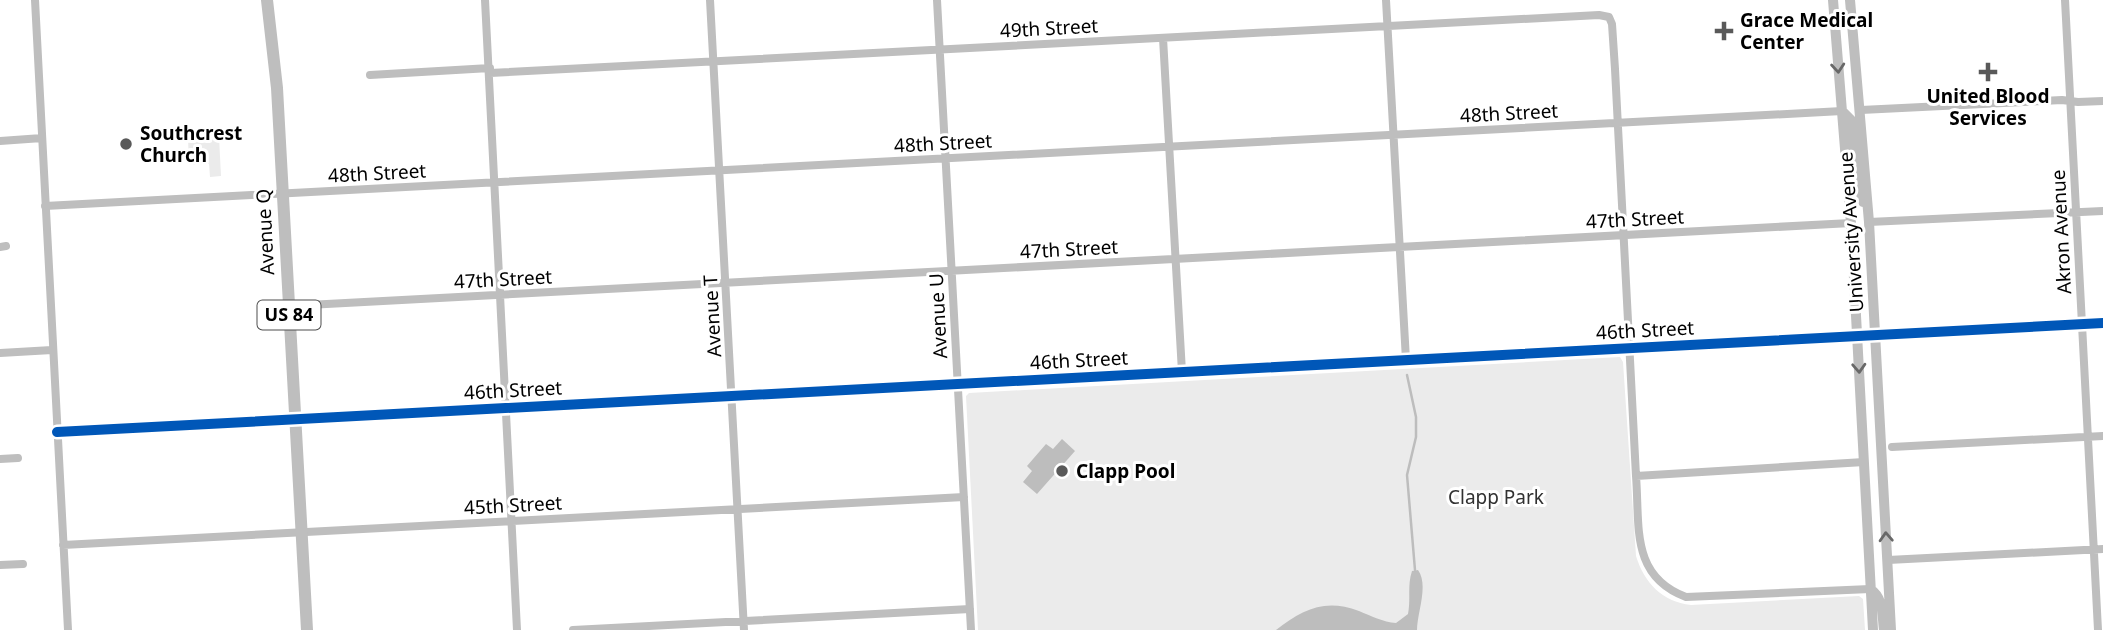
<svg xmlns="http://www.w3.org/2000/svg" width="2103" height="630" viewBox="0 0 2103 630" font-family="'Noto Sans',sans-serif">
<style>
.green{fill:#ebebeb}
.water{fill:#bdbdbd}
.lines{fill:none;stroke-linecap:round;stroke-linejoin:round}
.stream{stroke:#bdbdbd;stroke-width:2.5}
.minor{stroke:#bebebe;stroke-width:8}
.major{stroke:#bebebe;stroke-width:10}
.highway{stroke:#bebebe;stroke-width:12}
.cycleway-casing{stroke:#fff;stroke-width:15}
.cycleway{stroke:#0057b8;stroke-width:10}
.oneway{stroke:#686868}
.poi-dot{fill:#595959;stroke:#fff;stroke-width:2.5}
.labels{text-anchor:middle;stroke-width:6;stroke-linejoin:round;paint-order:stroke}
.shield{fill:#fff;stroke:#4c4c4c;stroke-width:2}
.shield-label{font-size:18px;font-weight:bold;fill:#000}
.poi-label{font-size:19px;font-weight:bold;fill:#000;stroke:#fff;text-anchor:start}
.street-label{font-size:19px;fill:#000;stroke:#fff}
.park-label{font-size:19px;fill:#313131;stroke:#fff}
</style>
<rect width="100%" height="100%" fill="#fff"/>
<path class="green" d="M219 137 221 176 210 177 209 164 189 165 188 138Z
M1620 357 1623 362 1636 556C1644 582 1662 602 1691 605L1859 596 1863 599 1865 630H978L966 396 969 393Z"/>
<path class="water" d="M1062 439 1075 451 1037 494 1023 482 1032 471 1027 466 1046 444 1053 449Z
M1418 570C1429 585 1417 613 1417 630H1276C1303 609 1325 598 1359 611 1371 616 1383 622 1396 623L1408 614C1411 598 1407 586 1412 571Z"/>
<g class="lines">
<path class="stream" d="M1407 375 1416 417V437L1407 475 1415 570"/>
<path class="minor" d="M35 0 68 630
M485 0 517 630
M710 0 744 630
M937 0 971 630
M1386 0 1406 360
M2065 0 2098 630
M1163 38 1182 372
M490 73 1599 15 1609 17 1612 24 1615 69 1636 476C1640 526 1630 576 1686 597L1870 589
M370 75 490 68
M1861 110 2062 100 2078 102 2103 101
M0 141 42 138
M45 206 1842 111
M1869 222 2103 211
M0 247 6 246
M289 306 1851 223
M0 353 52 350
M57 432 2103 323
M1892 447 2103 436
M0 459 18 458
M1636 476 1864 462
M63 545 964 497
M1888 560 2103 549
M0 565 23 564
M573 630 970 609"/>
<path class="major" d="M1833 0 1851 223 1873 630
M1850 0 1869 222 1891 630
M1842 111 1852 121 1858 181 1863 202
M1870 589C1884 598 1882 615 1884 630"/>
<path class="highway" d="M267 0 277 88 307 630"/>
<defs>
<path id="cycleway" d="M57 432 2103 323"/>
</defs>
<use href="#cycleway" class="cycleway-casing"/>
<use href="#cycleway" class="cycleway"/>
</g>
<defs><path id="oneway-chevron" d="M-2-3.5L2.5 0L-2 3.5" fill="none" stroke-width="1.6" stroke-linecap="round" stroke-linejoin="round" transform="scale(1.75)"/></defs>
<g class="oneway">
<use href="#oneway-chevron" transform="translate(1838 68) rotate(85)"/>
<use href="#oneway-chevron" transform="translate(1859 368) rotate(87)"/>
<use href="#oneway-chevron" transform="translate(1886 537) rotate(-93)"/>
</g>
<g class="poi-dot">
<path d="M1720.5 20.5h7v7h7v7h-7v7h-7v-7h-7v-7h7z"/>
<path d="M1984.5 61.5h7v7h7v7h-7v7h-7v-7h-7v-7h7z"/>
<circle cx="126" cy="144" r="7"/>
<circle cx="1062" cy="471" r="7"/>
</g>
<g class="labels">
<rect class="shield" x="257.5" y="300.5" width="63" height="29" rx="5"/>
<g class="shield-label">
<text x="289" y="321">US 84</text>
</g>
<g class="poi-label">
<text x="1740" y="27">Grace Medical<tspan x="1740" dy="22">Center</tspan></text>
<text x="1988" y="103" text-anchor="middle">United Blood<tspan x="1988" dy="22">Services</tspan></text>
<text x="140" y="140">Southcrest<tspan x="140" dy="22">Church</tspan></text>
<text x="1076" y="478">Clapp Pool</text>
</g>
<g class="street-label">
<text transform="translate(1049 28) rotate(-3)" y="7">49th Street</text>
<text transform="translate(1509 113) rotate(-3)" y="7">48th Street</text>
<text transform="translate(943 143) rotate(-3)" y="7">48th Street</text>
<text transform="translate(377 173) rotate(-3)" y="7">48th Street</text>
<text transform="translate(1635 219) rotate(-3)" y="7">47th Street</text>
<text transform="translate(265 232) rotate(-93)" y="7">Avenue Q</text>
<text transform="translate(1851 232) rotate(-94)" y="7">University Avenue</text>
<text transform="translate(2061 232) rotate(-93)" y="7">Akron Avenue</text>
<text transform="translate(1069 249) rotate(-3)" y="7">47th Street</text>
<text transform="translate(503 279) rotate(-3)" y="7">47th Street</text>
<text transform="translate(712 316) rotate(-93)" y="7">Avenue T</text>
<text transform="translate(938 316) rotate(-93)" y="7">Avenue U</text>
<text transform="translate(1645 330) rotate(-3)" y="7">46th Street</text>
<text transform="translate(1079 360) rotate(-3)" y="7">46th Street</text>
<text transform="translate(513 390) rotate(-3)" y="7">46th Street</text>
<text transform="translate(513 505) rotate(-3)" y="7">45th Street</text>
</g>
<g class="park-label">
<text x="1496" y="504">Clapp Park</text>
</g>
</g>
</svg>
